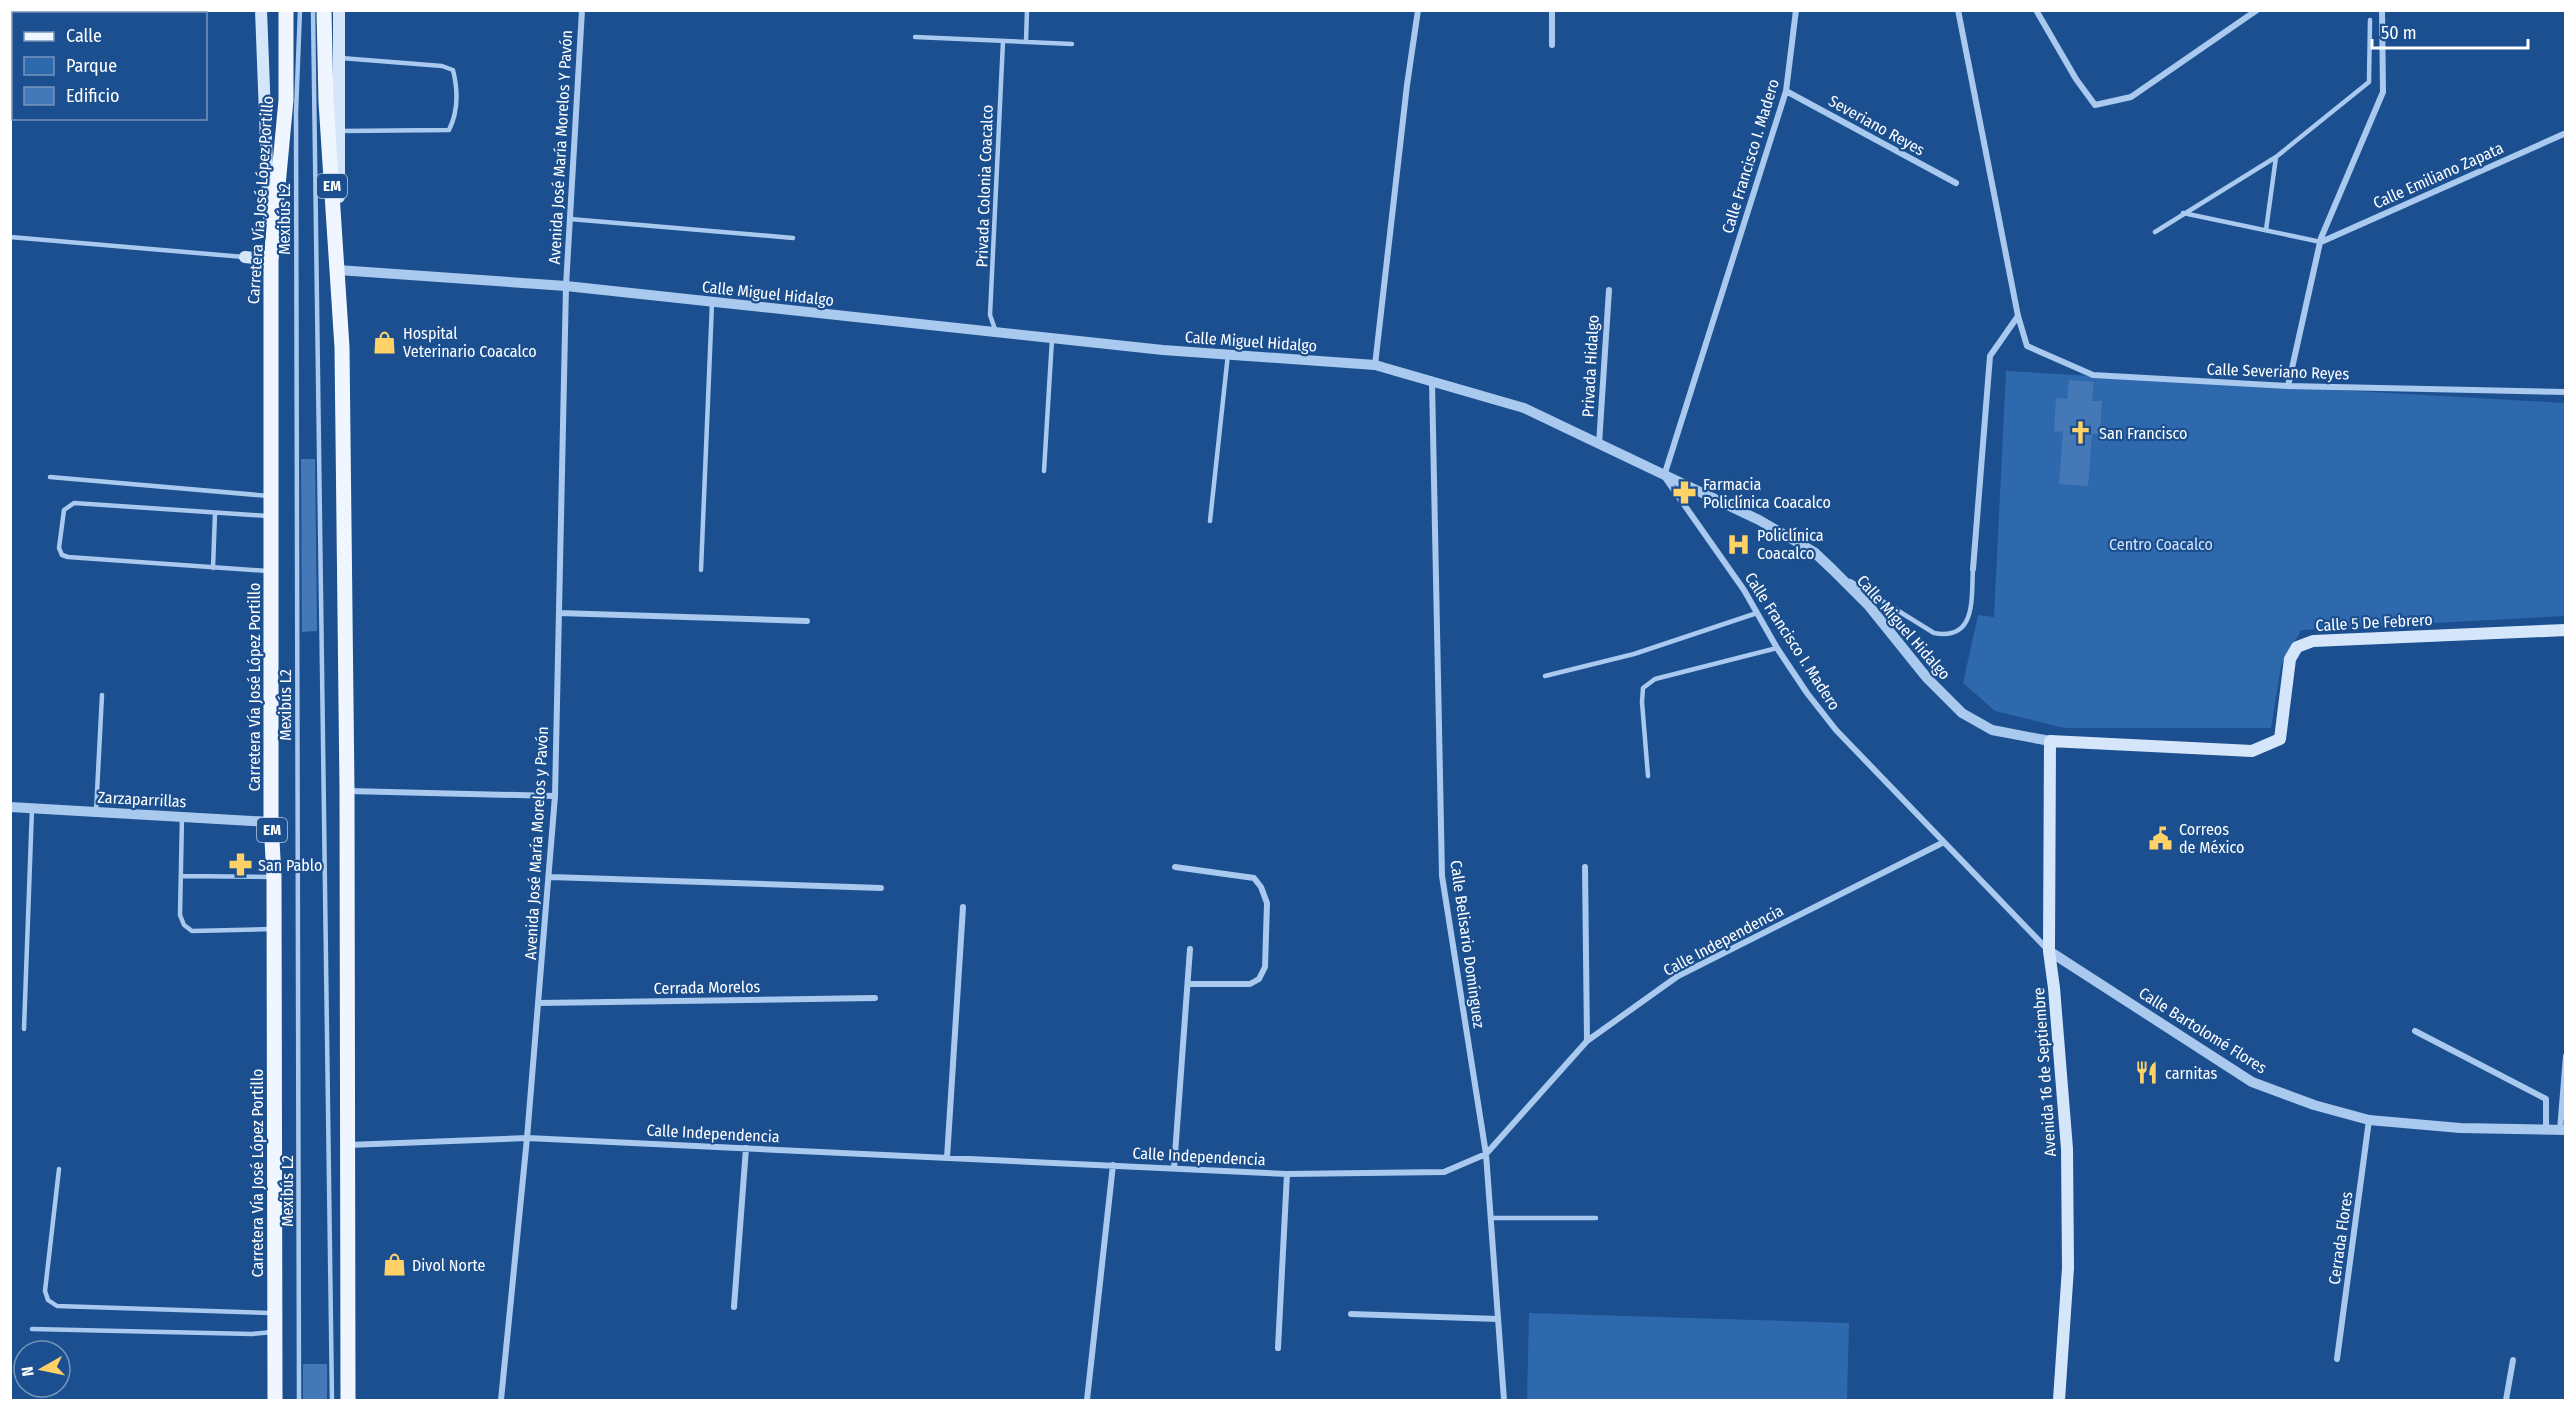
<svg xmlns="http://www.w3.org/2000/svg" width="2576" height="1411" viewBox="0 0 2576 1411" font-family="'Fira Sans Condensed',sans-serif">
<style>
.green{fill:#2e69ad}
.building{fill:#4478b7}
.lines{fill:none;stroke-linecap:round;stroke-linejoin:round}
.service{stroke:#a9c9ee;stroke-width:4.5}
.minor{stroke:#a9c9ee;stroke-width:6}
.tertiary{stroke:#a9c9ee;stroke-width:10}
.secondary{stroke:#d6e6fa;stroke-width:12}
.primary{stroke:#f0f6ff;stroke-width:15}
.labels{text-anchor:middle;stroke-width:4.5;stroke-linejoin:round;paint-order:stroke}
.shield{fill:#1b4f8f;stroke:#bbcadd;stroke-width:1.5}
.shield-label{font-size:15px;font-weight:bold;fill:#fff}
.street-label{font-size:16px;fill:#fff;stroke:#1b4f8f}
.poi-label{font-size:16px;fill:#fff;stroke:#1b4f8f;text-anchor:start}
.park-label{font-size:16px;fill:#cfe3fa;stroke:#1b4f8f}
</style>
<rect width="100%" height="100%" fill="#1b4f8f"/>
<path class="green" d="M2006 371 2565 403V616L2301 630 2281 666 2271 728H2064L1995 711 1963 683 1978 615 1994 617Z
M1529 1313 1849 1323 1847 1400H1527Z"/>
<path class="building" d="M2069 380 2094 382 2092 401H2102L2100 434H2092L2088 486 2059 484 2063 432 2054 431 2056 398 2067 399Z
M301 459H315L317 631 302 632Z
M303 1364H327V1401H303Z"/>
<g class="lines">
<path class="service" d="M313 10 332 1400
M915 37 1072 44
M1026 42 1027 10
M339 131 449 130C458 112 458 90 453 70L442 66 341 58
M2276 157 2369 82 2370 20
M2183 213 2321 242
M570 219 793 238
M2155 232 2276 157 2266 230
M10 237 244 257
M996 332 990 315 1003 41
M1044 471 1052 339
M50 477 269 496
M1210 521 1228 354
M213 568 215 513
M701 570 712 303
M268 571 68 557 62 555 59 548 64 510 74 503 268 516
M1850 581 1934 633C1977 641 1971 598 1973 569
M1545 676 1634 654 1757 613
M1648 776 1642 702 1643 688 1655 679 1777 648
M96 812 102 695
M182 817 180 915 184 925 192 931 271 929
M181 876 271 877
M24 1029 32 808
M59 1169 45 1291 48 1300 57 1306 271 1313
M1490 1218H1596
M32 1329 252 1334 273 1332
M299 1400 296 112 300 10"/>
<path class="minor" d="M1796 10 1786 91 1664 476 1744 590 1777 648 1807 693 1836 730 2048 950
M1958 10 2018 316 2027 346 2093 375 2288 386 2566 392
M2036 10 2076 79 2095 105 2131 97 2257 10
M1552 45V10
M1786 91 1956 183
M2321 242 2566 133
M1375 365 1407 85 1418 10
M1432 381 1442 876 1486 1154 1504 1400
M2288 386 2321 238 2383 92 2382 10
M1599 444 1609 290
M1973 569 1990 356 2018 316
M559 613 807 621
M348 791 555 796
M1175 867 1254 878 1261 887 1267 903 1265 967 1259 979 1250 984H1188
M1585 867 1587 1041
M550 877 881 888
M539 1003 875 998
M2415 1031 2546 1099V1129
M2560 1130 2566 1056
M348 1145 527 1138 1287 1174 1444 1172 1486 1154 1587 1041 1678 976 1944 842
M947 1158 963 907
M1174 1168 1190 949
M734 1307 746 1148
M1351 1314 1498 1319
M1278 1348 1287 1174
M2337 1359 2369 1120
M501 1400 527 1138 555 796 566 286 582 10
M1087 1400 1113 1165
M2506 1400 2513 1360"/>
<path class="tertiary" d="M338 270 566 286 1163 350 1375 365 1524 408 1759 520 1814 552 1832 569 1869 606 1927 678 1962 713 1992 730 2050 741
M10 807 271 822
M2049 951 2252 1082 2314 1105 2369 1120 2460 1128 2566 1130"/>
<path class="secondary" d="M261 10 269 219
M339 197V10
M245 257 271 260 270 252
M2059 1400 2068 1268 2067 1149 2054 988 2049 951 2050 741 2252 751 2280 739 2290 659 2297 647 2313 641 2566 630"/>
<path class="primary" d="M324 10 326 102 342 347 347 791 348 1400
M275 1400 274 877 271 822V260L286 100V10"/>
</g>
<defs>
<symbol id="shop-bare" viewBox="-9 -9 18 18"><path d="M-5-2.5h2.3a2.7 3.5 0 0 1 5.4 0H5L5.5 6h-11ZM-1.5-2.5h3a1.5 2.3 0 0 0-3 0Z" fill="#ffd166" stroke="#1b4f8f" stroke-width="2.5" paint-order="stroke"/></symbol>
<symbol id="church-bare" viewBox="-9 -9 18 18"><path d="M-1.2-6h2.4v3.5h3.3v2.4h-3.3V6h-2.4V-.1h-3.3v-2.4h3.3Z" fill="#ffd166" stroke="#1b4f8f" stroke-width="2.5" paint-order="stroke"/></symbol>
<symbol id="pharmacy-bare" viewBox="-9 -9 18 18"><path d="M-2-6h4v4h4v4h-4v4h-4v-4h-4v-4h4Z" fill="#ffd166" stroke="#1b4f8f" stroke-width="2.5" paint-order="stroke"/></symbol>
<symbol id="hospital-bare" viewBox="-9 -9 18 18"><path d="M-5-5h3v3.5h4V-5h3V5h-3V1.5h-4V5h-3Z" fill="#ffd166" stroke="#1b4f8f" stroke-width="2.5" paint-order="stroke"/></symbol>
<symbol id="civic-bare" viewBox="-9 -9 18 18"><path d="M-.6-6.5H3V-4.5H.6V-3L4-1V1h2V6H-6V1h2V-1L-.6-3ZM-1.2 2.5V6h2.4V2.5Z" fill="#ffd166" stroke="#1b4f8f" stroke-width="2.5" paint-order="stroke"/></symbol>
<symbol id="restaurant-bare" viewBox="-9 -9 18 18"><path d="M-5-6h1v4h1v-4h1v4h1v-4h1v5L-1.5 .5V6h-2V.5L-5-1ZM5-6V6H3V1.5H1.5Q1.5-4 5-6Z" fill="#ffd166" stroke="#1b4f8f" stroke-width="2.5" paint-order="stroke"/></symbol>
</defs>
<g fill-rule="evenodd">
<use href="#shop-bare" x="368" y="326" width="33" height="33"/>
<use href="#church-bare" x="2064" y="416" width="33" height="33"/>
<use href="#pharmacy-bare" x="1668" y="476" width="33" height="33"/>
<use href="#hospital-bare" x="1722" y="528" width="33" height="33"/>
<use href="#civic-bare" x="2144" y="822" width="33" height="33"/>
<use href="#pharmacy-bare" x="224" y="848" width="33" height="33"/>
<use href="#restaurant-bare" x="2130" y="1056" width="33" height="33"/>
<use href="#shop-bare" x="378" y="1248" width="33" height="33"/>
</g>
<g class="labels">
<g class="shield">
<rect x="317" y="174" width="30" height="24" rx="4.5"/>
<rect x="257" y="818" width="30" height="24" rx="4.5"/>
</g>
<g class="shield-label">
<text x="332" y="191">EM</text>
<text x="272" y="835">EM</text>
</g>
<g class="street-label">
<text transform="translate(1877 125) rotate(29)" y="6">Severiano Reyes</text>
<text transform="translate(560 147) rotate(-87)" y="6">Avenida José María Morelos Y Pavón</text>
<text transform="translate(1750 156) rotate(-73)" y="6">Calle Francisco I. Madero</text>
<text transform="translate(2438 175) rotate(-24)" y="6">Calle Emiliano Zapata</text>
<text transform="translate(984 186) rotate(-88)" y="6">Privada Colonia Coacalco</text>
<text transform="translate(260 200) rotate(-86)" y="6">Carretera Vía José López Portillo</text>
<text transform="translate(284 219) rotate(-90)" y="6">Mexibús L2</text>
<text transform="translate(768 293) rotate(6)" y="6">Calle Miguel Hidalgo</text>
<text transform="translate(1251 341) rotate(4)" y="6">Calle Miguel Hidalgo</text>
<text transform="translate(1590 366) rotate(-87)" y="6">Privada Hidalgo</text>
<text transform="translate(2278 371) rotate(2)" y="6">Calle Severiano Reyes</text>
<text transform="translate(2374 622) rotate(-3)" y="6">Calle 5 De Febrero</text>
<text transform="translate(1904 627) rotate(49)" y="6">Calle Miguel Hidalgo</text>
<text transform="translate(1793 641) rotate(57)" y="6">Calle Francisco I. Madero</text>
<text transform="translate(254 687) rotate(-90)" y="6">Carretera Vía José López Portillo</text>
<text transform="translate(285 705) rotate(-90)" y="6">Mexibús L2</text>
<text transform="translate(142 799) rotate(3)" y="6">Zarzaparrillas</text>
<text transform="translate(536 843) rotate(-87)" y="6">Avenida José María Morelos y Pavón</text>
<text transform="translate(1723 940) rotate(-28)" y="6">Calle Independencia</text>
<text transform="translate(1468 944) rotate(82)" y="6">Calle Belisario Domínguez</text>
<text transform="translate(707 987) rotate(-1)" y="6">Cerrada Morelos</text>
<text transform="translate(2203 1030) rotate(32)" y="6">Calle Bartolomé Flores</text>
<text transform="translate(2044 1072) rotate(-94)" y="6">Avenida 16 de Septiembre</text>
<text transform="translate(713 1133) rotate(3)" y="6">Calle Independencia</text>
<text transform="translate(1199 1156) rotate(3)" y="6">Calle Independencia</text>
<text transform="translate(257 1173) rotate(-90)" y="6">Carretera Vía José López Portillo</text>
<text transform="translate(287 1191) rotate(-90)" y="6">Mexibús L2</text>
<text transform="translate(2340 1238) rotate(-82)" y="6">Cerrada Flores</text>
</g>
<g class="poi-label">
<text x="403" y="339">Hospital<tspan x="403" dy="18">Veterinario Coacalco</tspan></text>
<text x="2099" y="439">San Francisco</text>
<text x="1703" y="490">Farmacia<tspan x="1703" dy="18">Policlínica Coacalco</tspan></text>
<text x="1757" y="541">Policlínica<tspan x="1757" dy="18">Coacalco</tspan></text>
<text x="2179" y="835">Correos<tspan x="2179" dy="18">de México</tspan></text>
<text x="258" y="871">San Pablo</text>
<text x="2165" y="1079">carnitas</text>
<text x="412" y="1271">Divol Norte</text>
</g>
<g class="park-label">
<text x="2161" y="550">Centro Coacalco</text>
</g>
</g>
<rect width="2576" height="1411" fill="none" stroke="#ffffff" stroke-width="24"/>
<rect x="12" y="12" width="195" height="108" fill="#1b4f8f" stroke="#7695bc" stroke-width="1.5"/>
<rect x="24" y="32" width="30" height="9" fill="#f0f6ff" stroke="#7695bc" stroke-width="1.5"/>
<text x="66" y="42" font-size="18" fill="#ffffff">Calle</text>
<rect x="24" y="57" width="30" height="18" fill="#2e69ad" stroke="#7695bc" stroke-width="1.5"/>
<text x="66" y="72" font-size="18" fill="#ffffff">Parque</text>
<rect x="24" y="87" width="30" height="18" fill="#4478b7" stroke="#7695bc" stroke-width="1.5"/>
<text x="66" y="102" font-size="18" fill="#ffffff">Edificio</text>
<g transform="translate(42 1369) rotate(261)"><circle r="28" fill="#1b4f8f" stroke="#7695bc" stroke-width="1.5"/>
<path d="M0-4.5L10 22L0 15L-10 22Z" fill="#ffd166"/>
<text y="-9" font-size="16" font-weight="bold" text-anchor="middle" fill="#ffffff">N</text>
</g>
<path d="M2372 39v9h156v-9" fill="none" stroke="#ffffff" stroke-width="3"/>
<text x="2381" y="39" font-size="18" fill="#ffffff" stroke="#1b4f8f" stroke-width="4.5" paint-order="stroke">50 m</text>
</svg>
